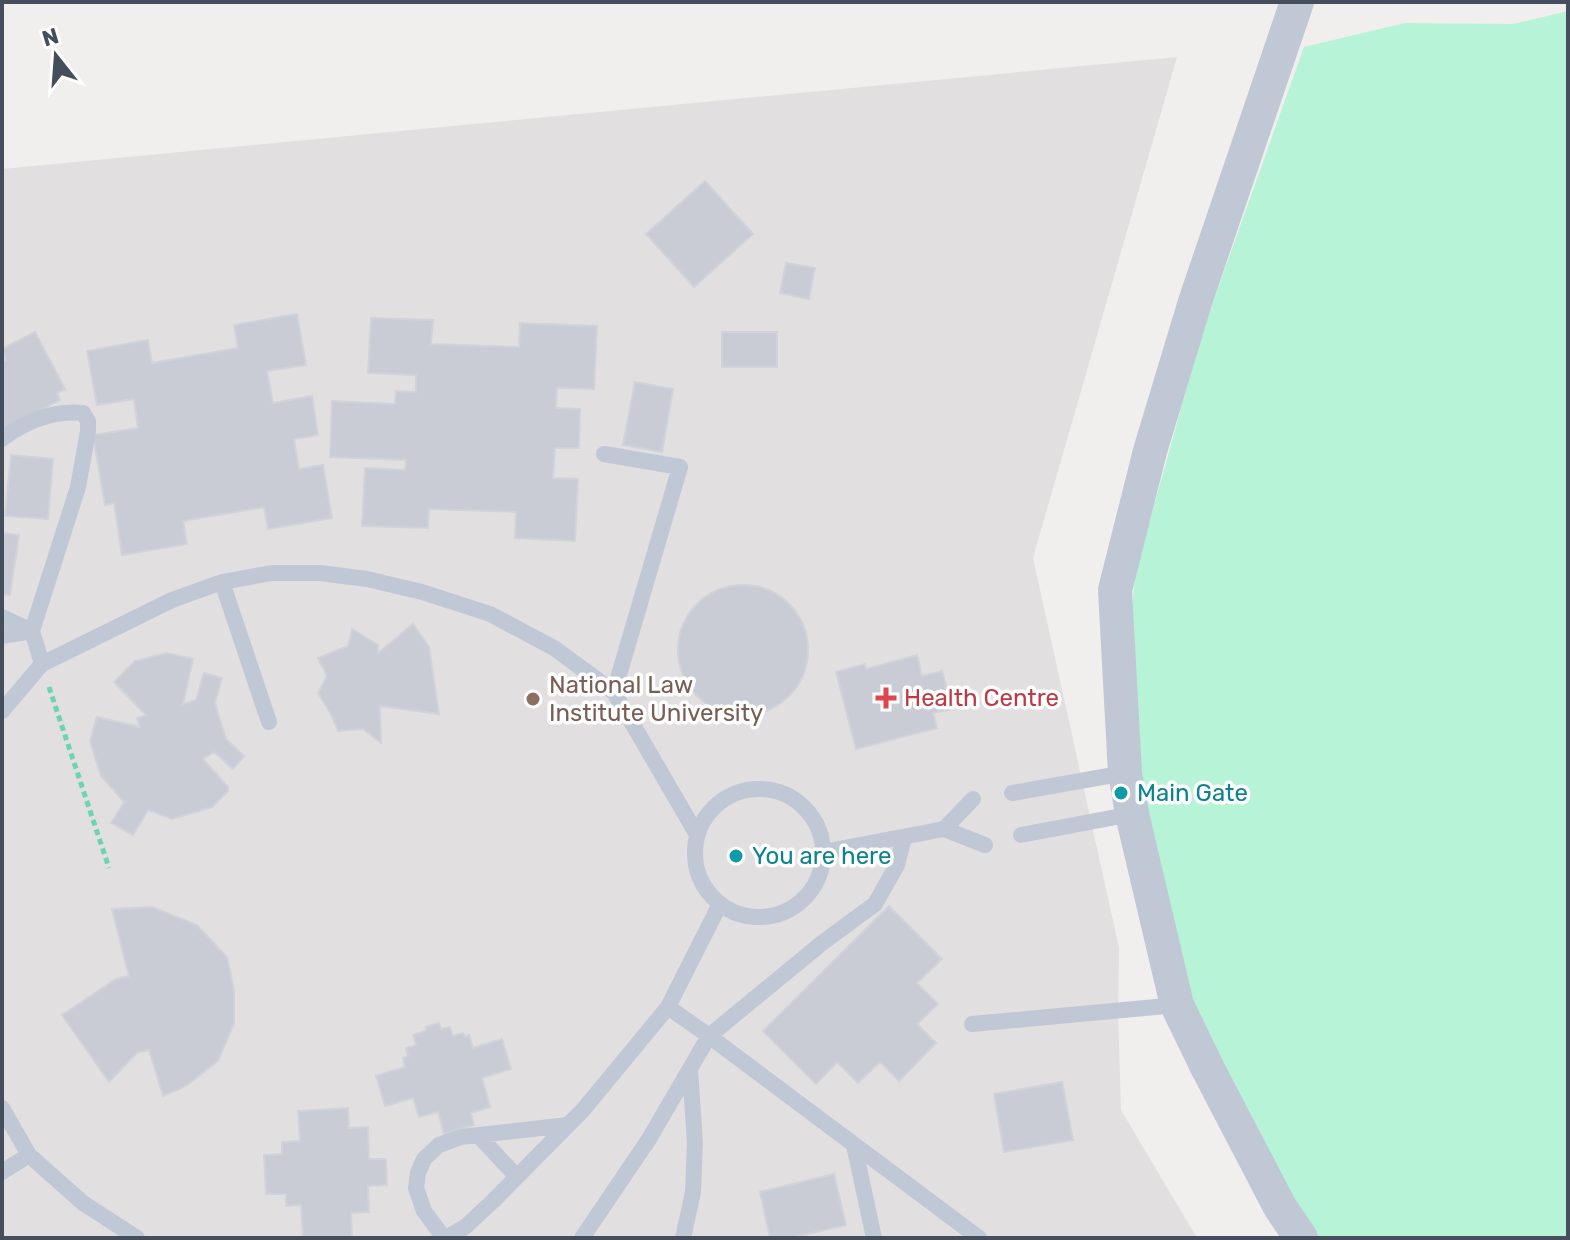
<svg xmlns="http://www.w3.org/2000/svg" width="1570" height="1240" viewBox="0 0 1570 1240" font-family="Rubik,sans-serif">
<style>
.education{fill:#e2dfe0}
.green{fill:#b7f3d7}
.building{fill:#c9ccd4;stroke:#d1d3da;stroke-width:2}
.lines{fill:none;stroke-linecap:round;stroke-linejoin:round}
.path{stroke:#6cd5af;stroke-width:5;stroke-dasharray:6 4;stroke-linecap:butt}
.service{stroke:#c0c8d5;stroke-width:16}
.minor{stroke:#c0c8d5;stroke-width:34}
.health-dot{fill:#e0444e;stroke:#fff;stroke-width:3}
.education-dot{fill:#8d6e63;stroke:#fff;stroke-width:3}
.culture-dot{fill:#0f9aa8;stroke:#fff;stroke-width:3}
.labels{text-anchor:middle;stroke-width:7;stroke-linejoin:round;paint-order:stroke}
.education-label{font-size:24px;fill:#785e54;stroke:#fff;text-anchor:start}
.health-label{font-size:24px;fill:#be3a42;stroke:#fff;text-anchor:start}
.culture-label{font-size:24px;fill:#0d838f;stroke:#fff;text-anchor:start}
</style>
<rect width="100%" height="100%" fill="#f1eeee"/>
<path class="education" d="M1177 57 1033 558 1119 948 1118 1012 1121 1110 1197 1238H2V169Z"/>
<path class="green" d="M1568 11V1238H1310L1193 1056 1121 752 1135 574 1202 333 1304 47 1405 23 1513 24Z"/>
<path class="building" d="M705 181 753 234 694 287 646 234Z
M786 263 815 268 809 299 780 293Z
M297 314 306 365 267 371 273 403 312 396 318 435 294 439 299 469 323 465 332 518 268 529 264 507 183 521 187 544 122 555 114 503 105 505 93 435 138 428 134 399 97 405 87 351 148 340 152 363 238 348 234 325Z
M371 318 433 320 431 344 519 347 520 323 597 326 594 389 557 388 556 408 580 409 579 448H555L553 478 578 479 575 541 515 538 516 512 429 509 428 528 362 526 365 468 405 470 406 460 330 457 332 401 395 404 396 391 416 392V375L368 373Z
M35 332 65 389 57 393 60 400 2 431V362L6 360 2 349Z
M722 332H777V367H722Z
M635 382 673 389 662 452 623 445Z
M11 455 53 459 48 519 5 516Z
M2 533 19 535 10 595 2 594Z
M678 650a65 65 0 1 1 130 0a65 65 0 1 1-130 0Z
M413 624 429 647 439 714 380 706 381 743 363 729 338 731 332 716 318 693 327 676 318 658 348 646 352 629 378 645V653Z
M167 653 193 659 183 704 196 700 204 673 222 678 215 703 226 739 244 756 233 769 214 752 203 759 228 787V791L212 807 172 819 148 810 133 835 111 823 124 802 126 804 101 776 90 741 97 717 140 727 137 718 146 715 114 682 135 661Z
M917 655 922 676 942 671 952 709 933 713 937 728 856 749 836 672 865 664 866 669Z
M889 906 942 959 917 983 938 1004 917 1024 936 1043 899 1081 880 1062 858 1083 837 1062 816 1084 763 1031Z
M152 907 197 925 227 957 234 990V1023L218 1061 186 1086 163 1096 149 1050 137 1053 109 1082 62 1015 116 979 129 976 112 909Z
M439 1023 441 1029 450 1027 453 1036 463 1033 465 1037 469 1035 473 1048 502 1039 511 1069 482 1078 490 1107 471 1113 474 1125 444 1134 438 1112 419 1117 413 1098 385 1106 376 1076 405 1067 403 1058 408 1056 406 1048 416 1045 413 1035 427 1030 426 1027Z
M1062 1082 1073 1140 1004 1152 994 1094Z
M348 1108 349 1128 368 1127 369 1159H386L387 1185 368 1186 369 1212 351 1213 352 1238H303L301 1205 286 1206V1194H266L264 1155 282 1154V1142L300 1141 298 1111Z
M834 1174 846 1225 791 1238H770L760 1192Z"/>
<g class="lines">
<path class="path" d="M49 687 109 868"/>
<path class="service" d="M2 439C25 421 54 410 83 413L88 421V431L78 487 32 631 2 617
M604 454 680 467 614 692
M222 582 269 722
M2 636 32 631 42 664
M2 711 42 664 172 600 222 582 272 573H320L367 579 422 592 490 614 554 648 614 692 696 833
M695 853a64 64 0 1 1 128 0a64 64 0 1 1-128 0Z
M1012 793 1125 773
M944 829 973 799
M1021 835 1132 814
M823 852 944 829 985 845
M668 1007 709 1036 979 1238
M972 1024 1177 1005
M2 1108 29 1155 83 1203 137 1238
M478 1135 517 1177
M854 1145 874 1238
M2 1172 29 1155
M444 1238 424 1211 416 1188 418 1173 424 1159 439 1145 461 1137 568 1125
M446 1238 465 1227 493 1201 583 1110 668 1007 720 904
M582 1238 649 1139 709 1036 822 943 875 904 897 865 904 838
M683 1238 693 1192 695 1143 690 1069"/>
<path class="minor" d="M1297 2 1195 302 1150 451 1115 590 1125 773 1132 814 1177 1005 1208 1069 1280 1207 1301 1238"/>
</g>
<path class="health-dot" d="M882 686h8v8h8v8h-8v8h-8v-8h-8v-8h8z"/>
<circle class="education-dot" cx="533" cy="699" r="8"/>
<g class="culture-dot">
<circle cx="1121" cy="793" r="8"/>
<circle cx="736" cy="856" r="8"/>
</g>
<g class="labels">
<g class="education-label">
<text x="549" y="693">National Law<tspan x="549" dy="28">Institute University</tspan></text>
</g>
<g class="health-label">
<text x="904" y="706">Health Centre</text>
</g>
<g class="culture-label">
<text x="1137" y="801">Main Gate</text>
<text x="752" y="864">You are here</text>
</g>
</g>
<rect width="1570" height="1240" fill="none" stroke="#444e5d" stroke-width="8"/>
<g transform="translate(56 56) rotate(343)" stroke="#ffffff" stroke-width="6" paint-order="stroke">
<path d="M0-6L14 30L0 20L-14 30Z" fill="#444e5d"/>
<text y="-12" font-size="22" font-weight="bold" text-anchor="middle" fill="#444e5d">N</text>
</g>
</svg>
